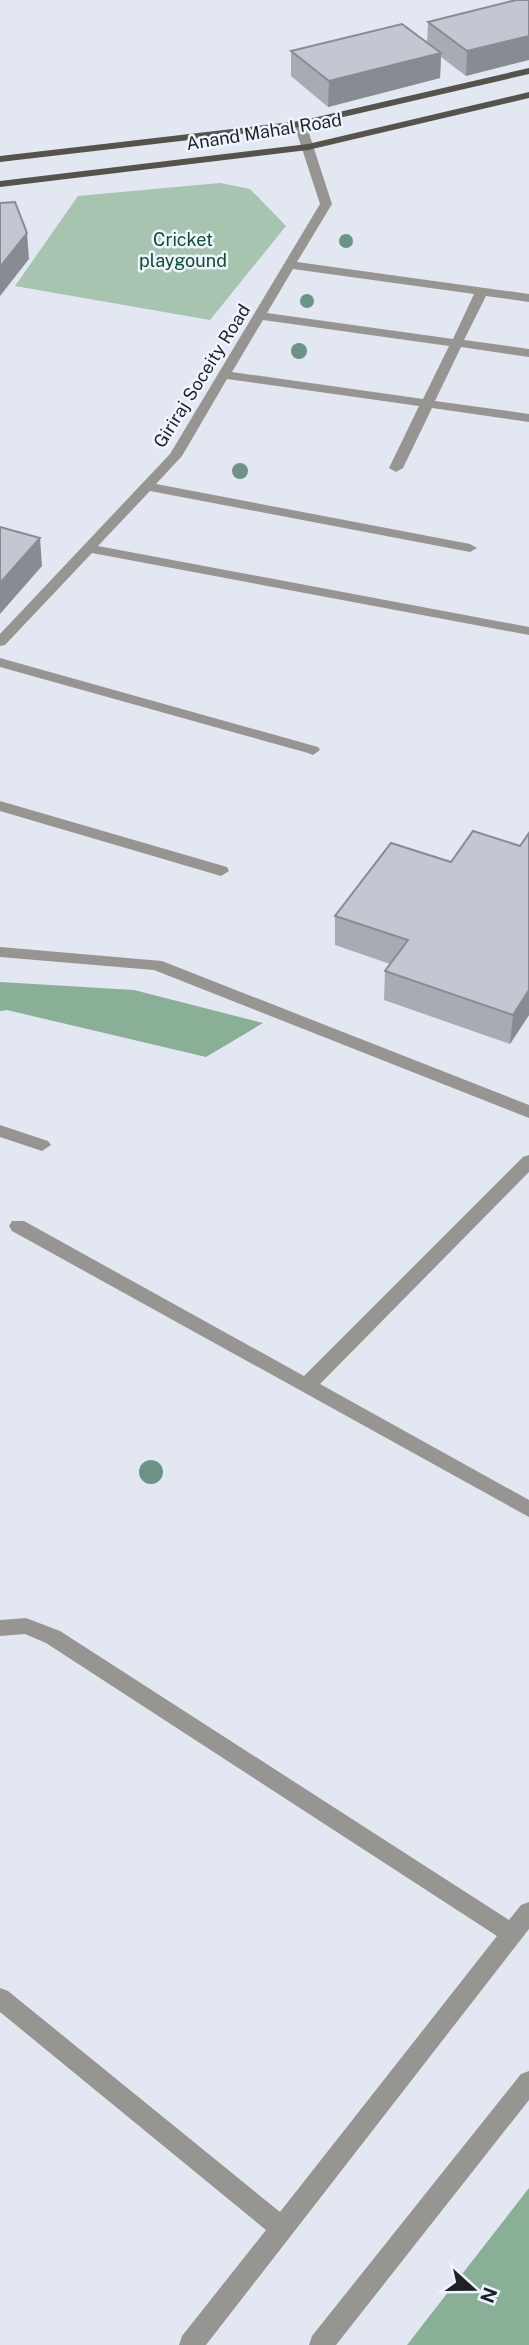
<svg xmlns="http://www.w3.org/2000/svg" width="529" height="2345" viewBox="0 0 529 2345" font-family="'Public Sans',sans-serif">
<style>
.green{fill:#a6c4b0}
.forest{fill:#8aaf97}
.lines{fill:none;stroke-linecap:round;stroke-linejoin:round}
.minor{fill:#979591;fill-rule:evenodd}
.major{fill:#56534b;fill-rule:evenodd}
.tree{fill:#6c9386}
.wall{fill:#a7abb4}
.shaded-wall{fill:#888b92}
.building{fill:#c2c7d1;stroke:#888b92;stroke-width:2}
.labels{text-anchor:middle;stroke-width:5;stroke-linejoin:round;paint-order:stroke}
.far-street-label{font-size:18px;fill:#1f2125;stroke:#eff5ff}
.far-park-label{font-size:18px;fill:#0c4e2e;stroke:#eff5ff}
</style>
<rect width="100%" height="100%" fill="#e2e7f1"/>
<path class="green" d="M220 183 250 189 286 226 210 320 15 286 78 196Z"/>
<path class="forest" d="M0 982 134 990 263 1023 206 1057 7 1010 0 1011Z
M529 2188V2345H407Z"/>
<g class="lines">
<path class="minor" d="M300 121 306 124 332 204 297 262 529 294V302L486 296 464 340 529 349V357L461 347 435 401 529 414V422L432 408 403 468 396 472 389 468 419 406 227 379 182 456 156 484 470 544 477 548 470 552 150 491 98 546 529 627V635L92 553 5 645 0 646V634L170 454 320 204 294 124ZM293 269 474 294 453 339 267 313ZM263 320 449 346 423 399 232 372Z
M0 658 318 747 320 750 313 755 308 753 0 667Z
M0 801 227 867 229 871 221 876 0 811Z
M0 947 162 961 529 1105V1118L154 970 0 957Z
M0 1125 48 1141 51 1145 42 1151 0 1137Z
M529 1155V1172L320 1384 529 1500V1517L12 1231 9 1226 12 1221H24L304 1376 523 1157Z
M26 1618 60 1631 509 1920 521 1905 529 1902V1929L206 2345H179L182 2336 266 2230 0 2012V1988L8 1991 280 2212 497 1936 46 1643 25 1634 0 1636V1620Z
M529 2071V2100L336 2345H309L312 2336 521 2074Z"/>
<path class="major" d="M529 68V74L300 127 0 162V156L300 121Z
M529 92V98L308 150 0 187V181L308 144Z"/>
</g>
<g class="tree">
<circle cx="346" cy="241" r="7"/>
<circle cx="307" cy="301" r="7"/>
<circle cx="299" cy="351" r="8"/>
<circle cx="240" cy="471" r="8"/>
<circle cx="151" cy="1472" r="12"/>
</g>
<path class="wall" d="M516 0 466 76 441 57 440 78 328 107 291 76V51L427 43 428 22Z
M529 833V1015L510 1044 384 1000 385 971 390 964 335 945V916L451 862 520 846Z"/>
<path class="shaded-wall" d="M529 36V60L466 76 467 51Z
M441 53 440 78 328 107 329 81Z
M27 233 29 259 0 296V267Z
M40 538 42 566 0 614V583Z
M529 990V1015L510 1044 513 1015Z"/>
<path class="building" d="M516 0H529V36L467 51 428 22Z
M402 24 441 53 329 81 291 51Z
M15 202 27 233 0 267V203Z
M0 527 40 538 0 583Z
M473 831 520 846 529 833V990L513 1015 385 971 408 940 335 916 391 843 451 862Z"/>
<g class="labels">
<g class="far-street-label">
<text transform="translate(264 132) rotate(-9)" y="6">Anand Mahal Road</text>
<text transform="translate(202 376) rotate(-58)" y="6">Giriraj Soceity Road</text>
</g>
<g class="far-park-label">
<text x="183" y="246">Cricket<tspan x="183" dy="21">playgound</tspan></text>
</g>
</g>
<g transform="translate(473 2289) rotate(111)" stroke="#eff5ff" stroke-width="5" paint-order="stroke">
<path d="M0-5L12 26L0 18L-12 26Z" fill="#1f2125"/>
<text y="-10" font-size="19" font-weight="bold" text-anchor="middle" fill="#1f2125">N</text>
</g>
</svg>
